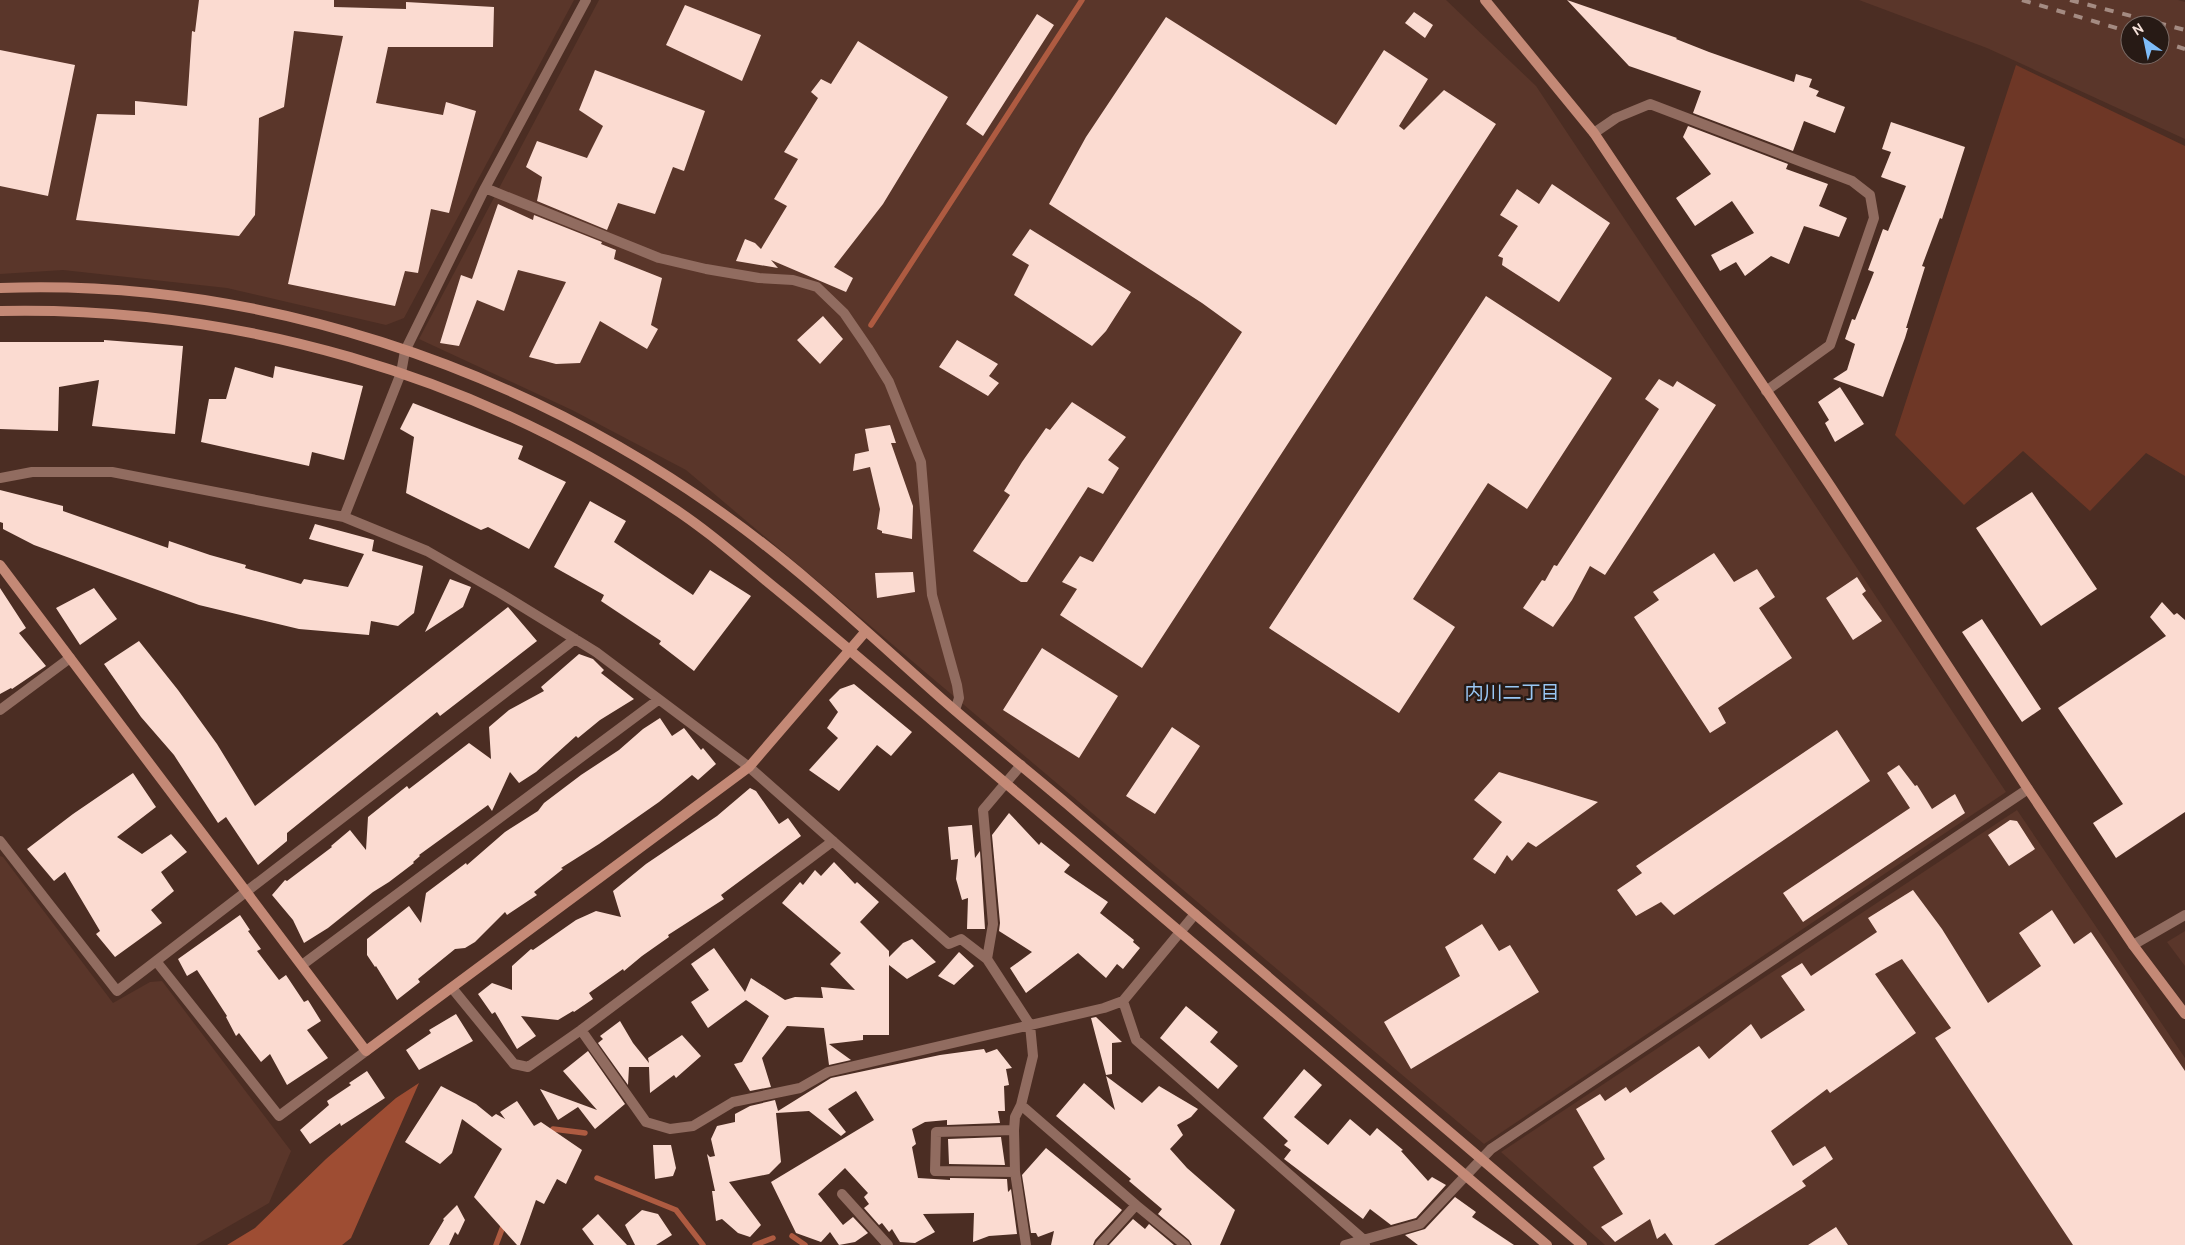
<svg xmlns="http://www.w3.org/2000/svg" width="2185" height="1245" viewBox="0 0 2185 1245" font-family="Cabin,'Noto Sans JP',sans-serif">
<style>
.built{fill:#5a362a;fill-rule:evenodd}
.green{fill:#6e3726}
.forest{fill:#9e4d33}
.lines{fill:none;stroke-linecap:round;stroke-linejoin:round}
.stream{stroke:#ae5b41;stroke-width:5.5}
.building{fill:#fbdbd1}
.street{stroke:#916c60;stroke-width:10}
.secondary{stroke:#c48976;stroke-width:10}
.rail{stroke:#a48b82;stroke-width:4;stroke-dasharray:9 9;stroke-linecap:butt}
.labels{text-anchor:middle;stroke-width:5;stroke-linejoin:round;paint-order:stroke}
.neighbourhood-label{font-size:19px;fill:#9ac7f4;stroke:#271a15}
</style>
<rect width="100%" height="100%" fill="#4b2d23"/>
<path class="built" d="M0 0H574L404 318 386 325 227 288 63 270 0 274Z
M599 0H1446L1536 86 2006 792 1484 1144 686 470 572 410 419 339Z
M1859 0H2178L2185 2V139L1987 48ZM2130 25H2160V55H2130Z
M2017 810 2185 1058V1245H1605L1501 1152Z
M0 856 3 857 113 1003 150 982 162 981 291 1151 269 1203 196 1245H0Z
M2185 931V966L2167 942Z"/>
<path class="green" d="M2016 65 2185 146V476L2146 453 2090 511 2023 451 1964 505 1895 435Z"/>
<path class="forest" d="M419 1083 351 1238 342 1245H227L255 1228 326 1159 396 1098Z"/>
<g class="lines">
<path class="stream" d="M871 325 1082 0
M549 1135 553 1129 585 1133
M597 1178 676 1210 703 1245
M792 1236 805 1245
M496 1245 505 1221
M755 1245 773 1238"/>
</g>
<path class="building" d="M199 0H334V7L406 9V2L494 7 493 47H388L376 103 443 115 446 102 476 111 449 213 431 209 418 273 405 271 395 306 288 284 343 36 294 31 284 107 259 118 255 215 239 236 76 220 97 114 135 115V101L187 106 192 31 195 32Z
M1567 0 1677 38 1676 39 1709 52 1794 82 1796 74 1812 79 1809 87 1819 91 1816 96 1845 107 1835 133 1804 121 1793 151 1693 113 1701 91 1629 66Z
M685 5 761 35 742 81 666 45Z
M1414 12 1433 25 1425 38 1405 23Z
M1037 14 1054 25 983 136 966 124Z
M1166 17 1336 125 1384 50 1428 79 1399 126 1404 130 1444 90 1496 124 1142 668 1060 615 1077 589 1062 582 1080 556 1093 562 1242 332 1202 303 1049 204 1086 137Z
M858 41 948 97 883 204 834 267 853 278 846 292 771 260 778 268 736 261 745 239 755 243 761 249 787 206 774 199 798 159 784 152 818 98 811 92 821 79 831 84Z
M0 50 75 65 48 196 0 186Z
M595 70 705 111 684 171 673 167 655 214 618 203 607 230 537 201 542 177 526 167 537 141 587 158 603 126 579 110Z
M1891 122 1965 147 1942 219 1940 218 1922 266 1925 267 1906 328H1908L1905 338 1883 397 1833 379 1847 370 1855 344 1845 339 1852 319 1855 320 1874 272 1868 270 1875 251 1883 229 1888 231 1906 186 1881 177 1891 152 1882 149Z
M1688 126 1788 164 1786 169 1828 184 1819 206 1847 218 1839 237 1804 226 1789 264 1771 256 1745 276 1736 262 1720 271 1711 255 1754 233 1732 201 1695 226 1676 198 1711 174 1683 137Z
M1552 184 1610 223 1559 302 1502 265 1503 258 1498 256 1518 226 1500 215 1517 189 1539 204Z
M498 204 533 220 534 215 602 242 601 244 616 250 614 259 662 278 651 325 658 329 647 349 600 321 580 363 556 364 529 357 566 282 518 270 504 311 477 300 459 346 440 343 461 275 472 279Z
M1030 229 1131 292 1106 331 1092 346 1014 295 1029 265 1012 255Z
M1486 296 1612 378 1527 509 1488 483 1413 599 1455 627 1399 713 1269 628Z
M823 316 843 339 820 364 797 340Z
M104 340 183 346 175 434 92 426 99 380 59 387 58 431 0 429V342H104Z
M957 340 998 364 989 376 999 383 988 396 939 367Z
M275 366 363 386 344 460 312 452 309 466 201 442 209 399H226L235 367 273 378Z
M1659 379 1673 387 1677 381 1716 405 1605 575 1590 566 1572 600 1553 627 1523 608 1542 580 1545 581 1554 565 1557 566 1659 409 1645 399Z
M1840 387 1864 424 1835 442 1825 423 1829 420 1818 402Z
M1072 402 1126 437 1108 460 1119 468 1103 494 1088 487 1027 582H1021L973 551 1010 495 1004 491 1022 462 1046 428 1050 430Z
M413 403 523 446 518 459 566 482 529 549 488 527 481 530 406 493 414 437 400 429Z
M890 425 896 443H891L913 506 912 539 882 533V531L877 529 880 509 870 467 853 471 855 454 869 451 865 429Z
M0 490 63 506V511L168 548 169 541 210 555 246 565 245 568 301 584 304 579 348 587 364 554 309 539 315 524 374 540 372 551 423 566 414 613 398 626 371 621 369 635 299 629 199 605 34 545 3 529V523L0 522Z
M2032 492 2097 589 2041 626 1976 528Z
M590 501 626 521 614 542 693 595 710 570 751 596 694 671 659 644 661 641 601 601 604 595 554 567Z
M1714 553 1734 582 1757 569 1775 597 1759 608 1792 658 1718 708 1726 723 1710 733 1634 617 1659 600 1653 592Z
M913 572 915 592 877 598 875 573Z
M1857 577 1866 591 1862 594 1882 621 1853 640 1826 598Z
M450 579 471 587 463 607 425 632Z
M0 588 26 628 19 633 46 666 12 689 11 688 0 694Z
M94 588 117 619 80 645 56 608Z
M2162 602 2174 615 2177 613 2185 620V812L2116 858 2093 823 2123 804 2058 708 2166 636 2150 617Z
M508 607 537 641 440 716 437 712 287 833V841L258 865 226 817 218 823 174 755 141 717 104 664 139 641 178 690 217 744 255 806Z
M1982 619 2041 709 2022 722 1962 632Z
M1042 648 1118 696 1079 758 1003 710Z
M579 654 593 659 604 670 601 673 634 699 600 720 578 738 576 736 536 772 519 783 510 772 492 811 488 805 419 855 420 856 413 862 414 863 389 882 373 892 328 928 304 943 293 920 272 895 285 880 287 881 332 847 331 846 350 830 366 850 368 817 407 786 409 789 469 743 491 759 489 727 509 710 544 691 541 687Z
M854 684 912 732 891 756 877 745 839 791 809 770 838 738 827 728 838 712 829 700 840 689Z
M660 718 672 736 684 728 701 750 703 748 716 764 698 780 692 775 659 802 599 844 561 868 563 869 534 892 537 895 507 915 505 912 475 942 465 948 455 949 418 979 420 982 397 1000 376 966 375 967 367 955V939L409 906 421 923 426 893 466 863 467 865 505 832 538 811 544 803 581 775 619 750 643 729Z
M1172 727 1200 746 1155 814 1126 796Z
M1837 730 1870 781 1674 915 1661 902 1636 916 1617 890 1642 873 1636 866Z
M1899 765 1915 786 1917 785 1932 809 1955 794 1965 813 1803 922 1783 893 1910 808 1887 773Z
M1499 772 1598 802 1536 847 1528 842 1512 861 1507 855 1495 874 1473 859 1502 822 1474 800Z
M133 773 156 807 117 837 142 854 171 834 187 852 161 872 174 891 151 910 162 923 115 957 96 934 100 931 65 872 54 881 27 849 73 814Z
M750 788 756 791 779 824 788 818 801 836 721 895 724 899 668 935 669 937 642 956 624 971 623 969 589 993 593 999 574 1012 573 1011 558 1020 521 1016 536 1036 517 1049 495 1012 492 1014 478 994 492 983 512 990V966L531 949 533 950 576 920 596 911 621 917 613 891 646 864 717 816Z
M1009 813 1039 845 1041 842 1070 865 1064 872 1108 902 1100 913 1134 940 1133 942 1140 948 1123 969 1117 964 1106 978 1078 953 1026 993 1010 968 1032 952 999 931 1000 923 992 835Z
M2010 820 2017 821 2035 849 2009 866 1988 835Z
M972 825 975 858 980 851 985 929H967L968 898 962 900 956 879 958 859 951 860 948 827Z
M834 862 855 884 857 882 879 902 860 922 889 951V957L903 943 912 939 936 962 907 979 889 965V1035H863V1040L829 1044 851 1060 829 1065 824 1028 787 1026 762 1058 771 1087 750 1091 734 1064 742 1062 769 1016 746 1000 708 1028 691 1002 709 990 691 964 714 948 745 992 751 978 785 1000 795 997 823 998 821 987 855 990 830 964 841 953 782 903 800 882 803 885 815 870 821 876Z
M1913 890 1942 929 1988 1003 2041 966 2019 933 2052 910 2074 944 2091 932 2185 1071V1245H2073L1935 1038 1951 1028 1902 959 1875 974 1916 1033 1830 1093 1827 1089 1771 1131 1793 1166 1825 1146 1833 1159 1802 1181 1806 1186 1714 1245H1673L1665 1233 1657 1239 1650 1219 1615 1242 1601 1227 1623 1214 1593 1167 1605 1159 1576 1109 1600 1094 1605 1101 1626 1087 1630 1093 1699 1046 1709 1059 1751 1024 1761 1039 1805 1010 1781 976 1802 963 1811 976 1877 932 1868 918Z
M240 915 250 930 248 931 261 949 257 951 279 980 286 975 304 1002 308 1000 321 1021 307 1030 328 1058 287 1085 270 1054 261 1062 239 1033 236 1036 226 1017 227 1016 197 970 187 976 178 959Z
M1482 924 1499 951 1510 945 1539 992 1411 1069 1384 1022 1460 976 1445 947Z
M959 952 974 966 954 985 938 976Z
M1186 1006 1218 1032 1210 1042 1238 1066 1218 1089 1160 1038Z
M456 1014 473 1041 419 1070 406 1050 431 1033 429 1030Z
M1096 1017 1122 1042 1112 1043V1074L1106 1075 1091 1018Z
M620 1021 633 1043 649 1063 648 1058 682 1035 701 1056 676 1078 674 1075 650 1093 649 1067H629L628 1085 598 1043 603 1039 600 1036Z
M984 1049 986 1053 997 1049 1012 1068 1006 1069 1009 1085 1004 1086 1005 1111H998L1000 1123 947 1125V1120L925 1122 912 1129 916 1144 912 1147 918 1178 950 1180V1178L1007 1179 1008 1192 1011 1189 1017 1234 989 1236 973 1242 974 1213 923 1214 935 1232 915 1243 900 1242 892 1229 889 1232 882 1223 879 1225 864 1208 869 1204 864 1197 868 1193 845 1168 818 1194 843 1225 853 1217 868 1233 855 1242 839 1245 830 1232 821 1242 796 1233 771 1182 874 1120 856 1091 828 1109 846 1132 841 1136 809 1111 776 1113 781 1162 769 1174 729 1182 761 1225 750 1237 738 1233 722 1219 716 1221 712 1191H715L707 1154 710 1157 715 1156 711 1139 717 1126 735 1122V1114L750 1106 775 1100 778 1111 831 1078 940 1055Z
M588 1051 625 1104 595 1129 578 1107 558 1120 540 1089 597 1110 563 1071Z
M1304 1069 1322 1085 1294 1117 1328 1145 1350 1119 1370 1136 1377 1128 1403 1150 1401 1151 1428 1181 1432 1177 1446 1185 1416 1218 1391 1225 1370 1209 1363 1219 1284 1159 1291 1150 1284 1145 1288 1141 1263 1118Z
M367 1071 385 1098 341 1126 340 1123 310 1144 300 1130 329 1105 327 1101 351 1085 349 1083Z
M1106 1076 1142 1103 1159 1086 1198 1109 1191 1117 1177 1125 1183 1135 1170 1149 1187 1168 1235 1210 1220 1245H1192L1189 1240 1158 1214 1162 1209 1129 1181 1131 1179 1056 1116 1084 1083 1115 1110Z
M441 1086 476 1104 492 1117 496 1114 505 1119 500 1112 517 1101 534 1126 541 1122 582 1150 566 1184 557 1179 544 1204 536 1200 520 1245H517L474 1197 502 1149 462 1119 452 1153 440 1164 405 1142Z
M1001 1137 1005 1165 949 1164 948 1139Z
M653 1145H671L676 1168 673 1176 655 1179Z
M1046 1148 1122 1210 1095 1240 1093 1245H1051L1054 1231 1038 1237 1036 1233H1031L1022 1175Z
M1455 1197 1476 1212 1472 1217 1514 1245H1418L1405 1235 1425 1229Z
M457 1205 465 1220 458 1235 455 1232 449 1245H429L444 1220 443 1219Z
M642 1210 658 1214 672 1235 656 1245H635L625 1225Z
M598 1214 627 1245H594L582 1229Z
M1133 1219 1145 1229 1149 1224 1174 1245H1109Z
M1836 1227 1848 1245H1808Z"/>
<g class="lines">
<path class="street" d="M586 0 485 188 405 351 401 373 344 517 427 551 500 593 596 652 749 767 949 944 961 939 987 959 1030 1025 1033 1056 1021 1105 1015 1117 1014 1130 1015 1172 1026 1245
M1594 133 1616 118 1650 104 1852 181 1870 195 1874 218 1830 345 1766 391
M485 188 659 258 706 269 759 278 793 280 817 287 844 313 868 348 889 382 921 462 932 595 957 685 959 698 955 710
M0 478 32 472H112L344 517
M0 710 70 658
M0 841 117 991 575 639
M2133 945 2185 915
M987 959 993 924 983 810 1021 765
M156 961 279 1116 366 1051
M302 965 658 700
M452 988 514 1064 528 1067 581 1030 833 841
M1123 1001 1136 1040 1364 1240 1365 1244
M581 1030 646 1122 670 1129 693 1126 733 1102 800 1088 828 1072 1104 1008 1123 1001 1195 914
M1021 1105 1136 1205 1185 1245
M1014 1130 936 1132 935 1171 1015 1172
M842 1194 888 1245
M1100 1245 1136 1205
M1345 1245 1420 1224 1491 1149 2028 789"/>
<path class="secondary" d="M1485 0 1594 133 1831 487 2028 789 2133 945 2185 1014
M0 288C256 278 518 366 725 515 802 570 872 637 943 700 984 736 1026 769 1067 804 1238 952 1410 1098 1582 1245
M0 311C237 306 473 374 670 506 709 531 744 563 780 592 862 659 941 729 1022 797 1197 946 1371 1096 1547 1245
M0 565 366 1051 749 767 866 631"/>
<path class="rail" d="M2022 0 2130 32
M2070 0 2185 30
M2160 41 2185 49"/>
</g>
<g class="labels">
<g class="neighbourhood-label">
<text x="1512" y="699">内川二丁目</text>
</g>
</g>
<g transform="translate(2145 40) rotate(327)"><circle r="24" fill="#271a15" stroke="#7a6a65"/>
<path d="M0-4L9 19L0 12L-9 19Z" fill="#7fbdf9"/>
<text y="-8" font-size="14" font-weight="bold" text-anchor="middle" fill="#f7e3dc">N</text>
</g>
</svg>
